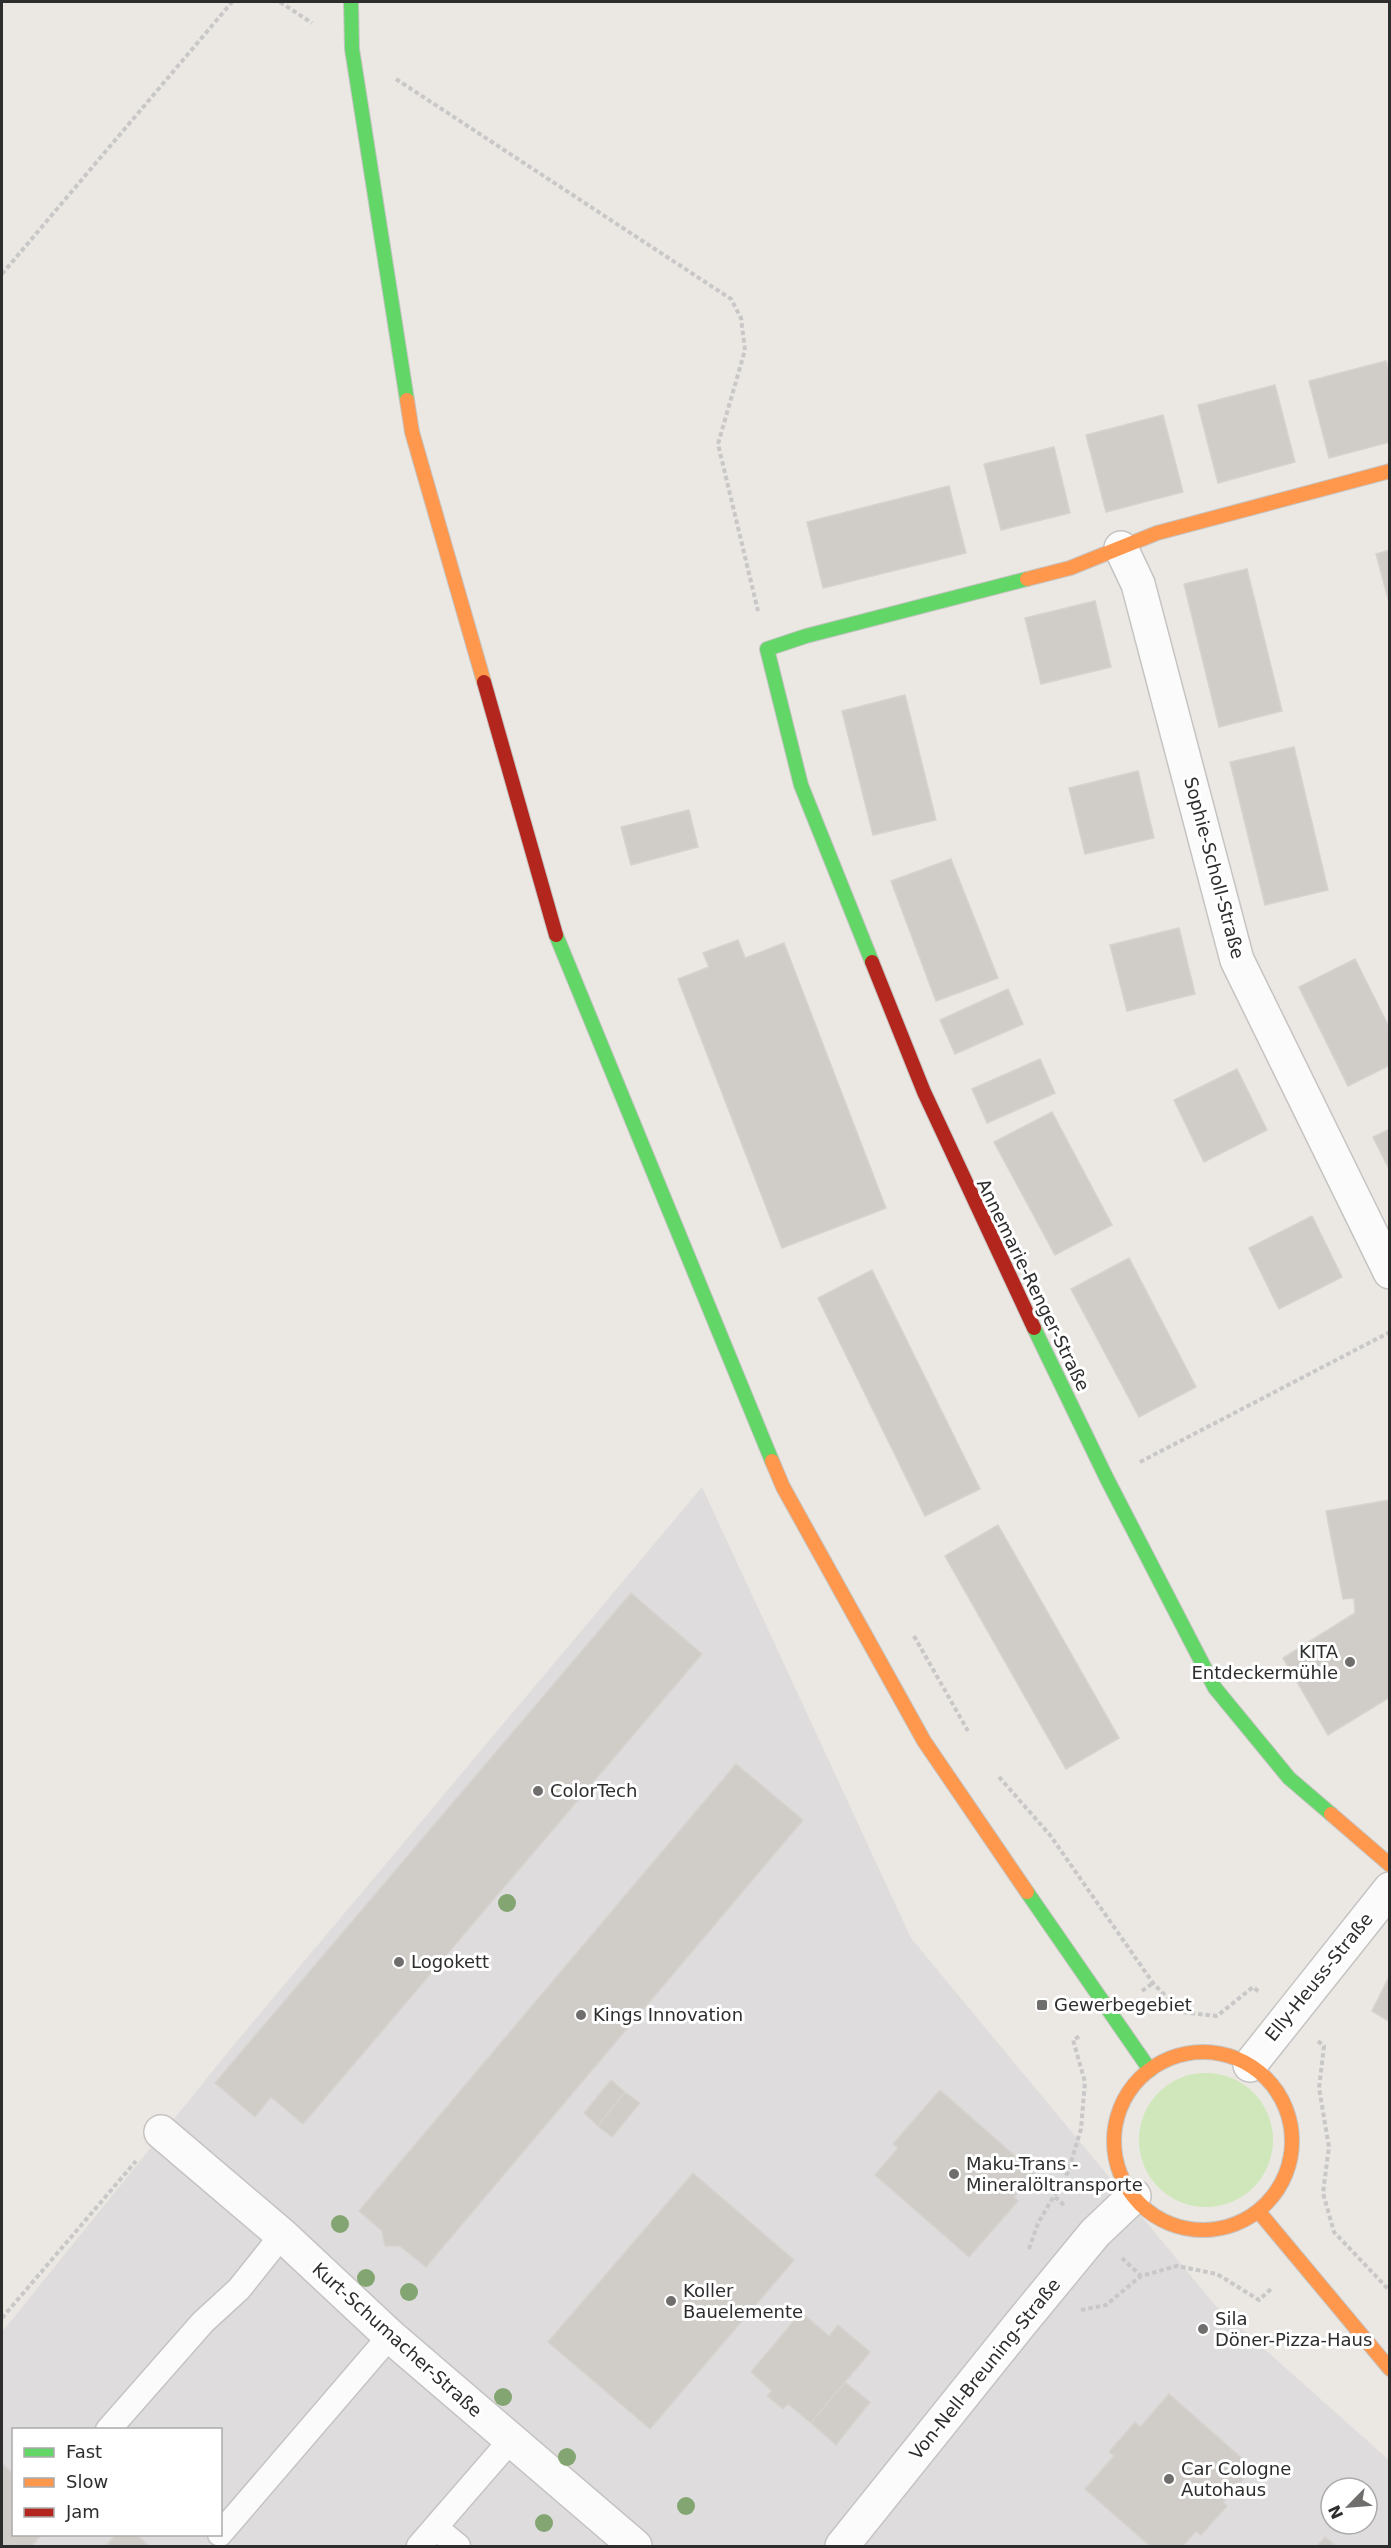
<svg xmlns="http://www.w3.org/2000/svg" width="1391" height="2548" viewBox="0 0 1391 2548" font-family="'DejaVu Sans',sans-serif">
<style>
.industrial{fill:#dfdcde;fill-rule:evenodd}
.green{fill:#cfe7ba}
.building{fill:#d0cdc9;stroke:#d6d3ce;stroke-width:1.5}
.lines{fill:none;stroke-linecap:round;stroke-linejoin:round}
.lane-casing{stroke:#c5c4c3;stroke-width:27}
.street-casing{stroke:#c5c4c3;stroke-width:36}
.fast-casing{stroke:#c5c4c3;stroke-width:16}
.slow-casing{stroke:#c5c4c3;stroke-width:16}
.jam-casing{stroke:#c5c4c3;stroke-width:16}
.path{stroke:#c8c8c8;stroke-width:4;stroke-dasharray:4.5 3;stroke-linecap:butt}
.lane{stroke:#fcfbfb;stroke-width:24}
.street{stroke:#fcfbfb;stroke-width:33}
.fast{stroke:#63d668;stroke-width:14}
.slow{stroke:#ff974d;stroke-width:14}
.jam{stroke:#b3261e;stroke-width:14}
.tree{fill:#83a572}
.poi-dot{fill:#706e6c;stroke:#fff;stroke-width:2}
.labels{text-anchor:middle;stroke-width:6;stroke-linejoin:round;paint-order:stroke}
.street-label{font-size:18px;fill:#2d2d2d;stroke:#fff}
.poi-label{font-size:18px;fill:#2d2d2d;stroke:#fff;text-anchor:start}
</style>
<rect width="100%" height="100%" fill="#ebe7e2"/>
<path class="industrial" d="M702 1487 911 1938 1215 2305 1389 2460V2546H2V2332L228 2052ZM14 2430H220V2534H14ZM1331 2488H1367V2524H1331Z"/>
<path class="green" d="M1139 2140a67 67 0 1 1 134 0a67 67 0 1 1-134 0Z"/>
<path class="building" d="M1386 361 1390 374V442L1329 458 1309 381Z
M1275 385 1295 462 1218 483 1198 405Z
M1163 415 1183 492 1106 512 1086 435Z
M1054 447 1070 513 1001 530 984 464Z
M949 486 966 553 823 588 807 522Z
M1390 550V606L1376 554Z
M1247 569 1282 711 1219 727 1184 584Z
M1095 601 1111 667 1041 684 1025 618Z
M905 695 936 820 873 835 842 711Z
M1294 747 1328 890 1265 905 1230 762Z
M1138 771 1154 838 1085 854 1069 788Z
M689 810 698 847 631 865 621 827Z
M951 859 998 978 936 1001 891 881Z
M1179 928 1195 994 1127 1011 1110 945Z
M738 940 745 958 784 943 886 1208 782 1248 678 979 709 967 703 953Z
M1355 959 1390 1029V1065L1348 1086 1299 987Z
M1008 989 1023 1024 955 1054 940 1020Z
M1040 1059 1055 1093 987 1123 972 1089Z
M1237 1069 1267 1130 1204 1162 1174 1100Z
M1052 1112 1112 1225 1055 1255 994 1142Z
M1390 1129V1171L1373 1137Z
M1312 1216 1342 1277 1279 1309 1249 1248Z
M1129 1258 1196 1387 1139 1417 1071 1289Z
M872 1270 980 1489 925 1516 818 1298Z
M1390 1500V1697L1328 1735 1283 1658 1355 1613 1354 1598 1343 1599 1326 1511Z
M998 1525 1119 1738 1066 1769 945 1556Z
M631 1593 702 1654 303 2124 271 2097 255 2117 215 2083Z
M736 1764 803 1820 426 2267 400 2246H385L382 2231 359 2211Z
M1390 1975V2022L1372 2011Z
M611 2080 625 2092 598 2126 584 2113Z
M940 2090 1034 2173 1014 2197 1018 2201 969 2257 875 2175 898 2148 893 2144Z
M625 2092 640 2103 612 2137 598 2126Z
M693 2173 794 2260 650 2429 548 2342Z
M801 2312 829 2336 838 2325 870 2352 811 2423 788 2404 783 2409 767 2396 772 2391 751 2372Z
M845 2382 870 2402 836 2445 811 2423Z
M1169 2394 1253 2468 1223 2502 1227 2506 1201 2535 1196 2531 1183 2546H1150L1085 2489 1114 2456 1109 2452 1135 2422 1140 2427Z
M2 2464 14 2474V2534H42L32 2546H2Z
M116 2534H136L149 2546H106Z
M1325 2537 1336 2546H1317Z"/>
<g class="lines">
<defs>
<path id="lane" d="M108 2430 203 2322 239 2289 282 2235
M436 2528 458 2546
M220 2534 390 2336
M419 2546 510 2441"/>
<path id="street" d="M1121 548 1138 584 1237 960 1390 1272
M1250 2065 1390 1889
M161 2132 282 2235 390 2336 635 2546
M842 2546 1021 2323 1095 2233 1134 2196"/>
<path id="fast" d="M351 2 352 49 407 400
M556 935 772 1461
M872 962 801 785 767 649 806 636 1027 579
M1034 1328 1107 1479 1215 1688 1289 1778 1331 1814
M1027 1892 1150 2070"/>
<path id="slow" d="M407 400 412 432 484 682
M1027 579 1070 568 1157 533 1390 471
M772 1461 783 1487 924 1741 1027 1892
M1331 1814 1390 1865
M1114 2141a89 89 0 1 1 178 0a89 89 0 1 1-178 0Z
M1259 2212 1390 2369"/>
<path id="jam" d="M484 682 556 935
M872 962 924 1092 1034 1328"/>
</defs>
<use href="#lane" class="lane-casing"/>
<use href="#street" class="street-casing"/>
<use href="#fast" class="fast-casing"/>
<use href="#slow" class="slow-casing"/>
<use href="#jam" class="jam-casing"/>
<path class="path" d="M280 2 312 23
M396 79 731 299 741 318 745 350 718 444 758 611
M2 274 232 2
M1140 1462 1390 1332
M914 1636 968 1731
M999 1777 1050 1835 1153 1983 1181 2012 1217 2016 1253 1987 1259 1992
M1142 1991 1153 1983
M1318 2041 1324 2046 1319 2088 1329 2147 1323 2193 1334 2232 1390 2291
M1055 2197 1066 2207
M1029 2249 1038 2223 1068 2172 1081 2129 1085 2082 1073 2040 1080 2036
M1122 2258 1141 2276
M1081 2310 1106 2305 1141 2276 1177 2266 1217 2274 1259 2300 1273 2287
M2 2318 136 2161"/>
<use href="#lane" class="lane"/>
<use href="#street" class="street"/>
<use href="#fast" class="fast"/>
<use href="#slow" class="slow"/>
<use href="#jam" class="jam"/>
</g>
<g class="tree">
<circle cx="507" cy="1903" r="9"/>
<circle cx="340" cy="2224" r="9"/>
<circle cx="366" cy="2278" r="9"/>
<circle cx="409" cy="2292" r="9"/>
<circle cx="503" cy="2397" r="9"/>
<circle cx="567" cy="2457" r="9"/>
<circle cx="686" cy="2506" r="9"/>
<circle cx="544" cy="2523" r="9"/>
</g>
<g class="poi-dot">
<circle cx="1350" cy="1662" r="6"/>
<circle cx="538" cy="1791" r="6"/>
<circle cx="399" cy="1962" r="6"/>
<rect x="1036" y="1999" width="12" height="12" rx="3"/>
<circle cx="581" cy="2015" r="6"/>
<circle cx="954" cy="2174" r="6"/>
<circle cx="671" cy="2301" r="6"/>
<circle cx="1203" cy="2329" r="6"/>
<circle cx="1169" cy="2479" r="6"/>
</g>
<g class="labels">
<g class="street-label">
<text transform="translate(1214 868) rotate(75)" y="6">Sophie-Scholl-Straße</text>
<text transform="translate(1033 1285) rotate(64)" y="6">Annemarie-Renger-Straße</text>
<text transform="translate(1319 1977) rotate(-51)" y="6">Elly-Heuss-Straße</text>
<text transform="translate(397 2340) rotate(42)" y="6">Kurt-Schumacher-Straße</text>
<text transform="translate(985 2369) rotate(-51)" y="6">Von-Nell-Breuning-Straße</text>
</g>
<g class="poi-label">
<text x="1338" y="1658" text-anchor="end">KITA<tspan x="1338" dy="21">Entdeckermühle</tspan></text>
<text x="550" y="1797">ColorTech</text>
<text x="411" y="1968">Logokett</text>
<text x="1054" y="2011">Gewerbegebiet</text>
<text x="593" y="2021">Kings Innovation</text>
<text x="966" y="2170">Maku-Trans -<tspan x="966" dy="21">Mineralöltransporte</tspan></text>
<text x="683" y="2297">Koller<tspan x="683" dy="21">Bauelemente</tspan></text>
<text x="1215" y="2325">Sila<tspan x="1215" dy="21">Döner-Pizza-Haus</tspan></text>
<text x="1181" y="2475">Car Cologne<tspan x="1181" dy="21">Autohaus</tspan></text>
</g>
</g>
<rect width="1391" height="2548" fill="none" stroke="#2d2d2d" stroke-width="6"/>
<rect x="12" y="2428" width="210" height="108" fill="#ffffff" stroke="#ababab" stroke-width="1.5"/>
<rect x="24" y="2448" width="30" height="9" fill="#63d668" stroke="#ababab" stroke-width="1.5"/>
<text x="66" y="2458" font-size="18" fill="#2d2d2d">Fast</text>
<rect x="24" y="2478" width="30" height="9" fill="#ff974d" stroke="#ababab" stroke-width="1.5"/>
<text x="66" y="2488" font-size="18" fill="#2d2d2d">Slow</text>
<rect x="24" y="2508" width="30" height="9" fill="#b3261e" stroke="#ababab" stroke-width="1.5"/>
<text x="66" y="2518" font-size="18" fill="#2d2d2d">Jam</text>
<g transform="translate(1349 2506) rotate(245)"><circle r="28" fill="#ffffff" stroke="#ababab" stroke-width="1.5"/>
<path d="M0-4.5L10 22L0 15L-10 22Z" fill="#706e6c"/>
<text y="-9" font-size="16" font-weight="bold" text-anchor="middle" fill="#2d2d2d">N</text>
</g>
</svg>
